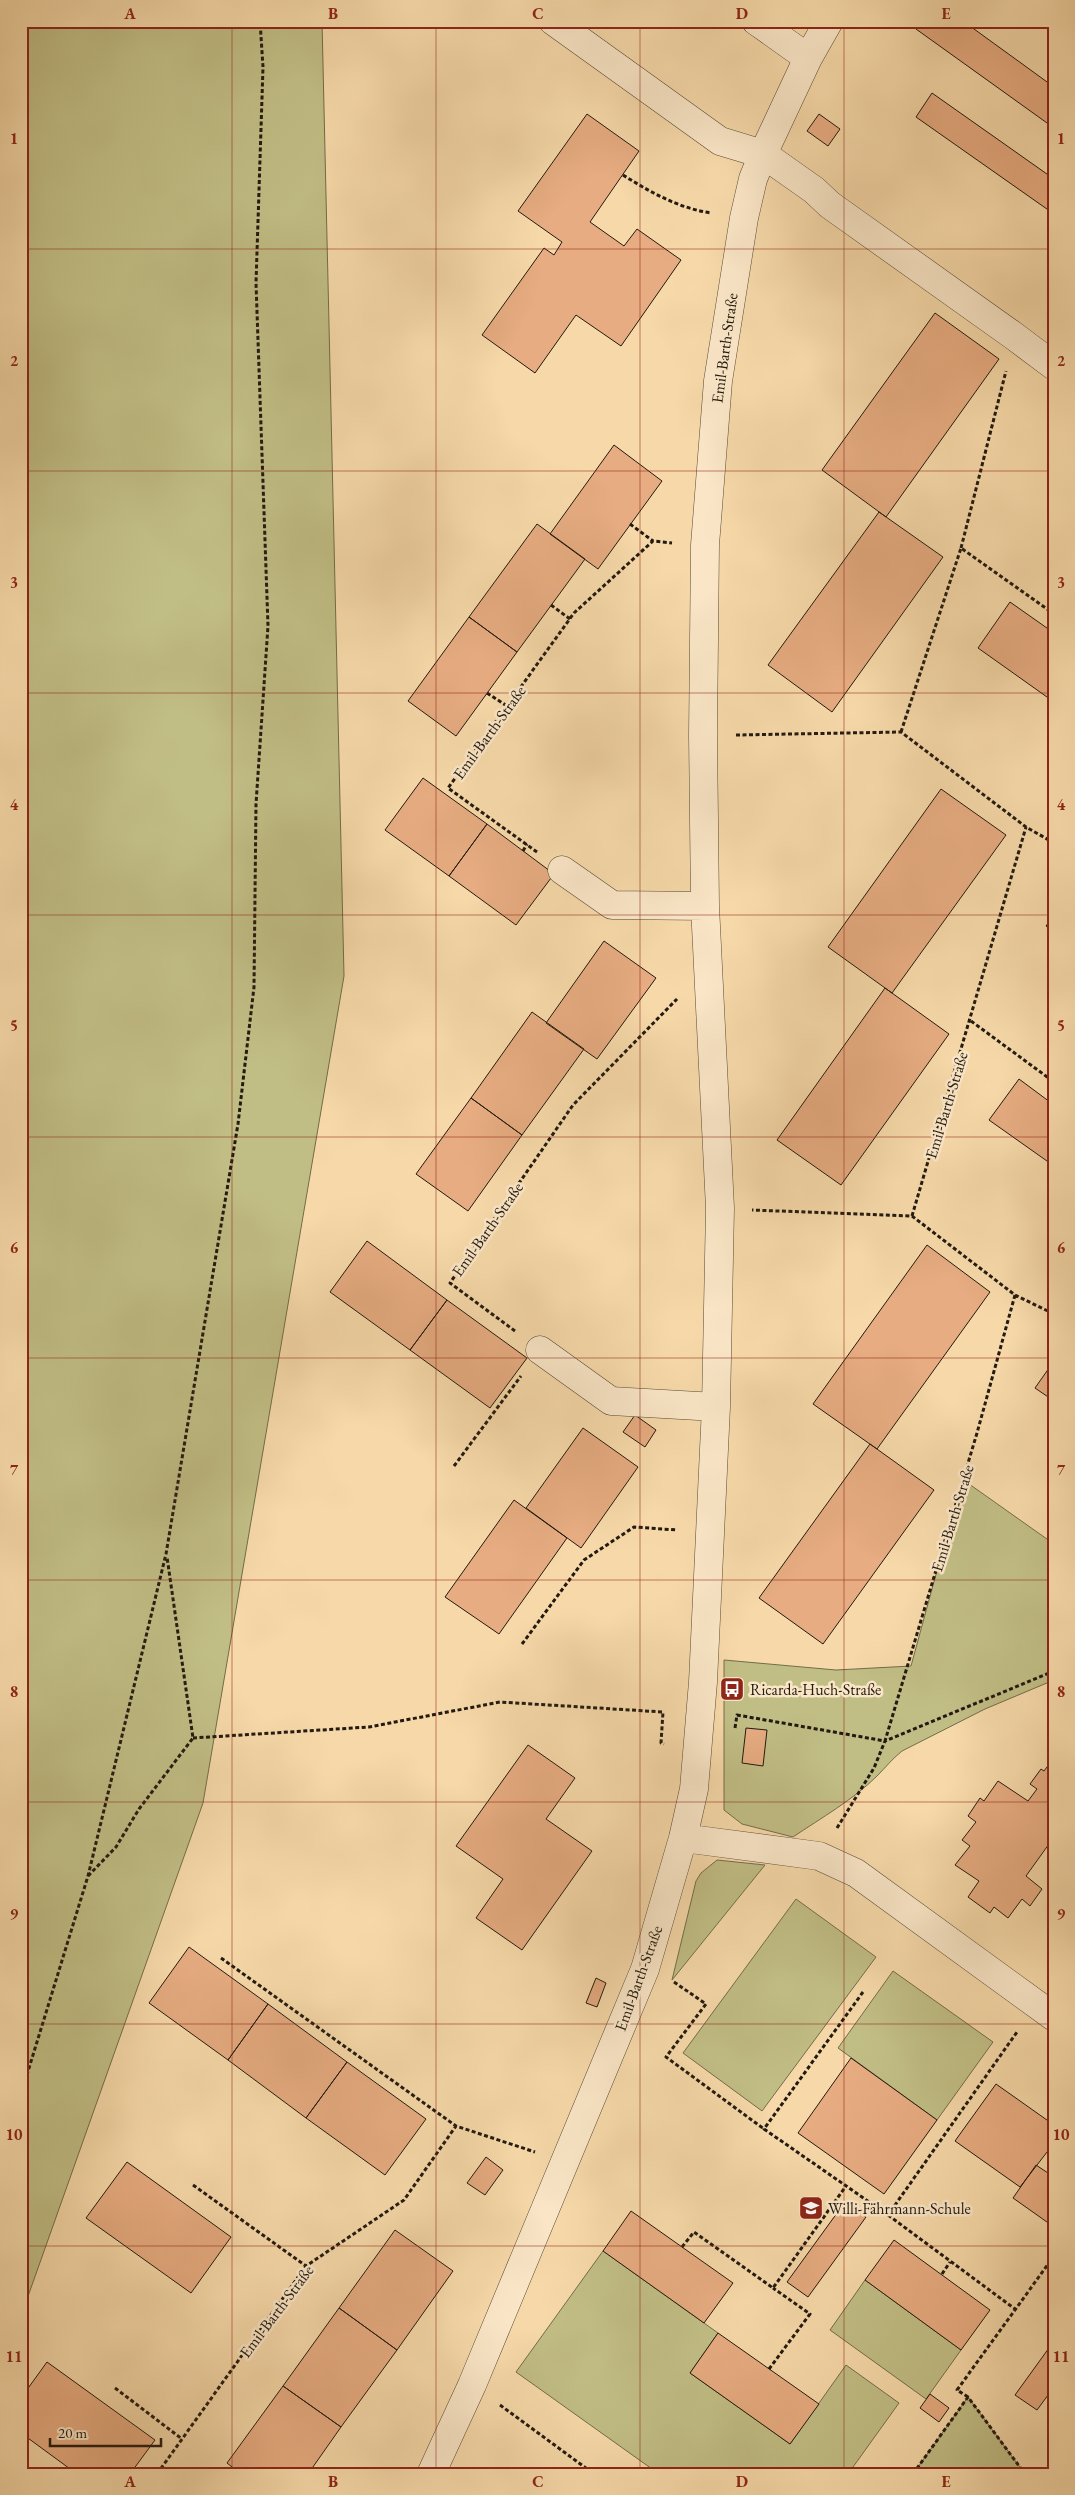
<svg xmlns="http://www.w3.org/2000/svg" width="1075" height="2495" viewBox="0 0 1075 2495" font-family="'EB Garamond',serif">
<style>
.green{fill:#c1be85;stroke:#726c4a}
.building{fill:#e7ac81;stroke:#221a10}
.lines{fill:none;stroke-linecap:round;stroke-linejoin:round}
.minor-casing{stroke:#574a36;stroke-width:29}
.path{stroke:#221a10;stroke-width:3;stroke-dasharray:4 2.5;stroke-linecap:butt}
.minor{stroke:#fae6c7;stroke-width:28}
.grid{fill:none;stroke:#8f2418;stroke-width:1;stroke-opacity:0.55}
.labels{text-anchor:middle;stroke-width:5;stroke-linejoin:round;paint-order:stroke}
.street-label{font-size:16px;fill:#221a10;stroke:#fae6c7}
.poi-label{font-size:16px;fill:#221a10;stroke:#fae6c7;text-anchor:start}
.neatline{fill:none;stroke:#8f2418;stroke-width:2}
.grid-label{font-size:16px;text-anchor:middle;font-weight:bold;fill:#8f2418}
</style>
<rect width="100%" height="100%" fill="#f7d9a9"/>
<filter id="stains"><feTurbulence type="fractalNoise" baseFrequency=".004" numOctaves="4"/><feColorMatrix values="0 0 0 0 .2 0 0 0 0 .09 0 0 0 0 .02 0 0 0 .5 -.17"/></filter>
<radialGradient id="worn" r=".72"><stop offset=".6" stop-color="#630" stop-opacity="0"/><stop offset="1" stop-color="#630" stop-opacity=".3"/></radialGradient>
<path class="green" d="M21 21H322L344 976 203 1803 21 2316Z
M962 1479 1054 1544V1680L985 1709 902 1751C892 1759 886 1767 877 1776 853 1800 821 1818 793 1837L742 1824 724 1810V1660L836 1670 911 1666Z
M717 1860 765 1865 672 1980 696 1881 701 1873Z
M796 1899 876 1957 762 2111 683 2053Z
M893 1971 993 2042 937 2120 838 2048Z
M603 2251 718 2333 690 2373 790 2444 846 2365 899 2403 848 2474H659L516 2372Z
M865 2280 961 2350 926 2399 830 2330Z
M968 2397 1025 2474H913Z"/>
<path class="building" d="M922 21H963L1054 87V128L916 29Z
M932 93 1054 179V214L916 117Z
M587 114 639 151 590 222 624 246 637 229 681 260 621 346 576 315 535 373 482 335 544 248 554 255 562 242 518 211Z
M819 114 840 129 828 146 807 131Z
M935 313 999 359 886 517 822 470Z
M614 445 662 481 598 569 550 534Z
M879 512 943 557 832 712 768 665Z
M537 524 585 559 517 652 469 617Z
M1010 602 1054 633V702L978 648Z
M469 617 517 652 456 736 408 701Z
M423 778 487 824 449 876 385 830Z
M941 789 1006 835 892 993 828 947Z
M487 824 554 874 516 925 449 876Z
M1054 915V932L1046 926Z
M604 941 656 978 597 1059 546 1023Z
M885 988 949 1034 841 1185 777 1140Z
M532 1012 584 1049 522 1135 471 1098Z
M1019 1079 1054 1105V1166L989 1120Z
M471 1098 522 1135 468 1211 416 1174Z
M367 1241 447 1300 410 1350 330 1292Z
M927 1245 990 1292 877 1449 813 1404Z
M447 1300 527 1358 490 1408 410 1350Z
M1054 1361V1401L1035 1388Z
M635 1415 656 1430 645 1447 623 1432Z
M583 1428 638 1467 581 1548 526 1508Z
M870 1444 934 1490 823 1644 759 1598Z
M514 1500 567 1538 499 1634 445 1597Z
M746 1728 767 1730 763 1766 742 1763Z
M528 1745 575 1778 546 1819 592 1851 522 1950 476 1918 503 1879 456 1846Z
M1050 1763 1054 1765V1844H1049L1026 1876 1042 1889 1030 1906 1022 1899 1008 1918 994 1907 990 1913 968 1897 979 1881 955 1865 970 1846 962 1840 976 1822 968 1816 980 1798 984 1801 998 1781 1028 1801 1037 1789 1030 1784 1041 1769 1044 1771Z
M189 1947 268 2004 228 2060 149 2003Z
M596 1978 606 1983 597 2007 586 2003Z
M268 2004 347 2062 306 2118 228 2060Z
M851 2058 937 2120 884 2194 798 2133Z
M347 2062 426 2119 385 2175 306 2118Z
M996 2084 1054 2125V2143L1020 2187 955 2141Z
M486 2157 503 2170 485 2195 467 2183Z
M127 2162 231 2237 191 2293 86 2218Z
M1036 2165 1054 2177V2227L1013 2198Z
M845 2202 866 2217 808 2297 787 2282Z
M631 2211 733 2283 704 2323 603 2251Z
M395 2230 453 2271 397 2350 339 2308Z
M894 2240 990 2310 961 2350 865 2280Z
M339 2308 397 2350 341 2427 283 2386Z
M718 2333 819 2404 790 2444 690 2373Z
M1054 2341V2387L1037 2410 1015 2395Z
M47 2362 155 2440 130 2474H77L21 2433V2398Z
M283 2386 341 2427 308 2474H241L227 2463Z
M930 2394 949 2408 939 2422 920 2408Z"/>
<g class="lines">
<defs>
<path id="minor" d="M553 21 720 141 763 154 814 190 830 205 1014 336 1054 366
M756 21 808 58
M562 870 612 905 705 906
M540 1350 611 1401 716 1407
M683 1838 819 1856 856 1873 1054 2017
M431 2474 472 2385 645 1969 683 1838 694 1789 703 1682 716 1407 720 1208 705 906 703 735 705 545 718 381 744 218 753 179 763 154 808 58 829 21"/>
</defs>
<use href="#minor" class="minor-casing"/>
<path class="path" d="M623 175C650 192 678 208 711 213
M630 524 653 541
M961 548 1006 371
M551 605 570 619
M487 693 507 706
M901 732 961 548 1054 614
M736 735 901 732 1026 827 1054 843
M523 851 527 844
M537 852 448 788 574 613 653 541 672 543
M971 1021 1054 1082
M912 1216 1026 827
M1015 1295 1054 1314
M515 1331 450 1283 573 1105 677 999
M454 1466 521 1376
M522 1644 584 1560 634 1527 677 1530
M735 1728 737 1715 885 1741 977 1433 1015 1295 912 1216 752 1210
M193 1738 369 1727 500 1702 663 1712 661 1743 664 1744
M837 1828 874 1768 885 1741 1054 1671
M88 1876 116 1847 139 1809 193 1738 167 1557
M221 1958 456 2126
M674 1982 706 2004 666 2057 764 2129
M863 1992 764 2129 888 2215 1017 2032
M21 2094 88 1876 166 1554 238 1124 254 987 256 804 268 626 256 283 263 67 260 21
M193 2185 306 2266
M888 2215 1015 2309
M682 2247 694 2232 773 2288 846 2186
M942 2274 950 2262
M769 2369 810 2314 773 2288
M115 2388 182 2439
M968 2397 957 2390 1054 2256
M500 2405 594 2474
M157 2474 306 2266 404 2200 456 2126 535 2152
M913 2474 968 2397 1025 2474"/>
<use href="#minor" class="minor"/>
</g>
<path class="grid" d="M232 21V2474M436 21V2474M640 21V2474M844 21V2474M21 249H1054M21 471H1054M21 693H1054M21 915H1054M21 1137H1054M21 1358H1054M21 1580H1054M21 1802H1054M21 2024H1054M21 2246H1054"/>
<defs>
<symbol id="bus-square" viewBox="-11 -11 22 22"><rect x="-9" y="-9" width="18" height="18" rx="4" fill="#8f2418" stroke="#fae6c7"/><path d="M-5-6H5V4H4V6H2V4H-2V6H-4V4H-5ZM-3.5-4V0h7V-4ZM-3.5 1.2v1.5H-2V1.2ZM2 1.2v1.5H3.5V1.2Z" fill="#fff"/></symbol>
<symbol id="school-square" viewBox="-11 -11 22 22"><rect x="-9" y="-9" width="18" height="18" rx="4" fill="#8f2418" stroke="#fae6c7"/><path d="M0-5L7-2L0 1L-7-2ZM-4 1L0 2.5L4 1V4Q0 6-4 4Z" fill="#fff"/></symbol>
</defs>
<g fill-rule="evenodd">
<use href="#bus-square" x="718" y="1675" width="28" height="28"/>
<use href="#school-square" x="797" y="2194" width="28" height="28"/>
</g>
<g class="labels">
<g class="street-label">
<text transform="translate(724 348) rotate(-82)" y="6">Emil-Barth-Straße</text>
<text transform="translate(489 732) rotate(-54)" y="6">Emil-Barth-Straße</text>
<text transform="translate(946 1105) rotate(-73)" y="6">Emil-Barth-Straße</text>
<text transform="translate(487 1229) rotate(-55)" y="6">Emil-Barth-Straße</text>
<text transform="translate(952 1518) rotate(-73)" y="6">Emil-Barth-Straße</text>
<text transform="translate(638 1978) rotate(-70)" y="6">Emil-Barth-Straße</text>
<text transform="translate(276 2311) rotate(-53)" y="6">Emil-Barth-Straße</text>
</g>
<g class="poi-label">
<text x="750" y="1695">Ricarda-Huch-Straße</text>
<text x="828" y="2214">Willi-Fährmann-Schule</text>
</g>
</g>
<rect width="1075" height="2495" fill="none" stroke="#f7d9a9" stroke-width="55"/>
<path d="M50 2438v8h111v-8" fill="none" stroke="#221a10" stroke-width="2.5"/>
<text x="58" y="2438" font-size="15" fill="#221a10" stroke="#fae6c7" stroke-width="4" paint-order="stroke">20 m</text>
<rect x="28" y="28" width="1020" height="2440" class="neatline"/>
<g class="grid-label">
<text x="130" y="19">A</text>
<text x="333" y="19">B</text>
<text x="538" y="19">C</text>
<text x="742" y="19">D</text>
<text x="946" y="19">E</text>
<text x="14" y="144">1</text>
<text x="1061" y="144">1</text>
<text x="14" y="366">2</text>
<text x="1061" y="366">2</text>
<text x="14" y="588">3</text>
<text x="1061" y="588">3</text>
<text x="14" y="810">4</text>
<text x="1061" y="810">4</text>
<text x="14" y="1031">5</text>
<text x="1061" y="1031">5</text>
<text x="14" y="1253">6</text>
<text x="1061" y="1253">6</text>
<text x="14" y="1475">7</text>
<text x="1061" y="1475">7</text>
<text x="14" y="1697">8</text>
<text x="1061" y="1697">8</text>
<text x="14" y="1919">9</text>
<text x="1061" y="1919">9</text>
<text x="14" y="2140">10</text>
<text x="1061" y="2140">10</text>
<text x="14" y="2362">11</text>
<text x="1061" y="2362">11</text>
<text x="130" y="2487">A</text>
<text x="333" y="2487">B</text>
<text x="538" y="2487">C</text>
<text x="742" y="2487">D</text>
<text x="946" y="2487">E</text>
</g>
<rect width="100%" height="100%" filter="url(#stains)"/>
<rect width="100%" height="100%" fill="url(#worn)"/>
</svg>
